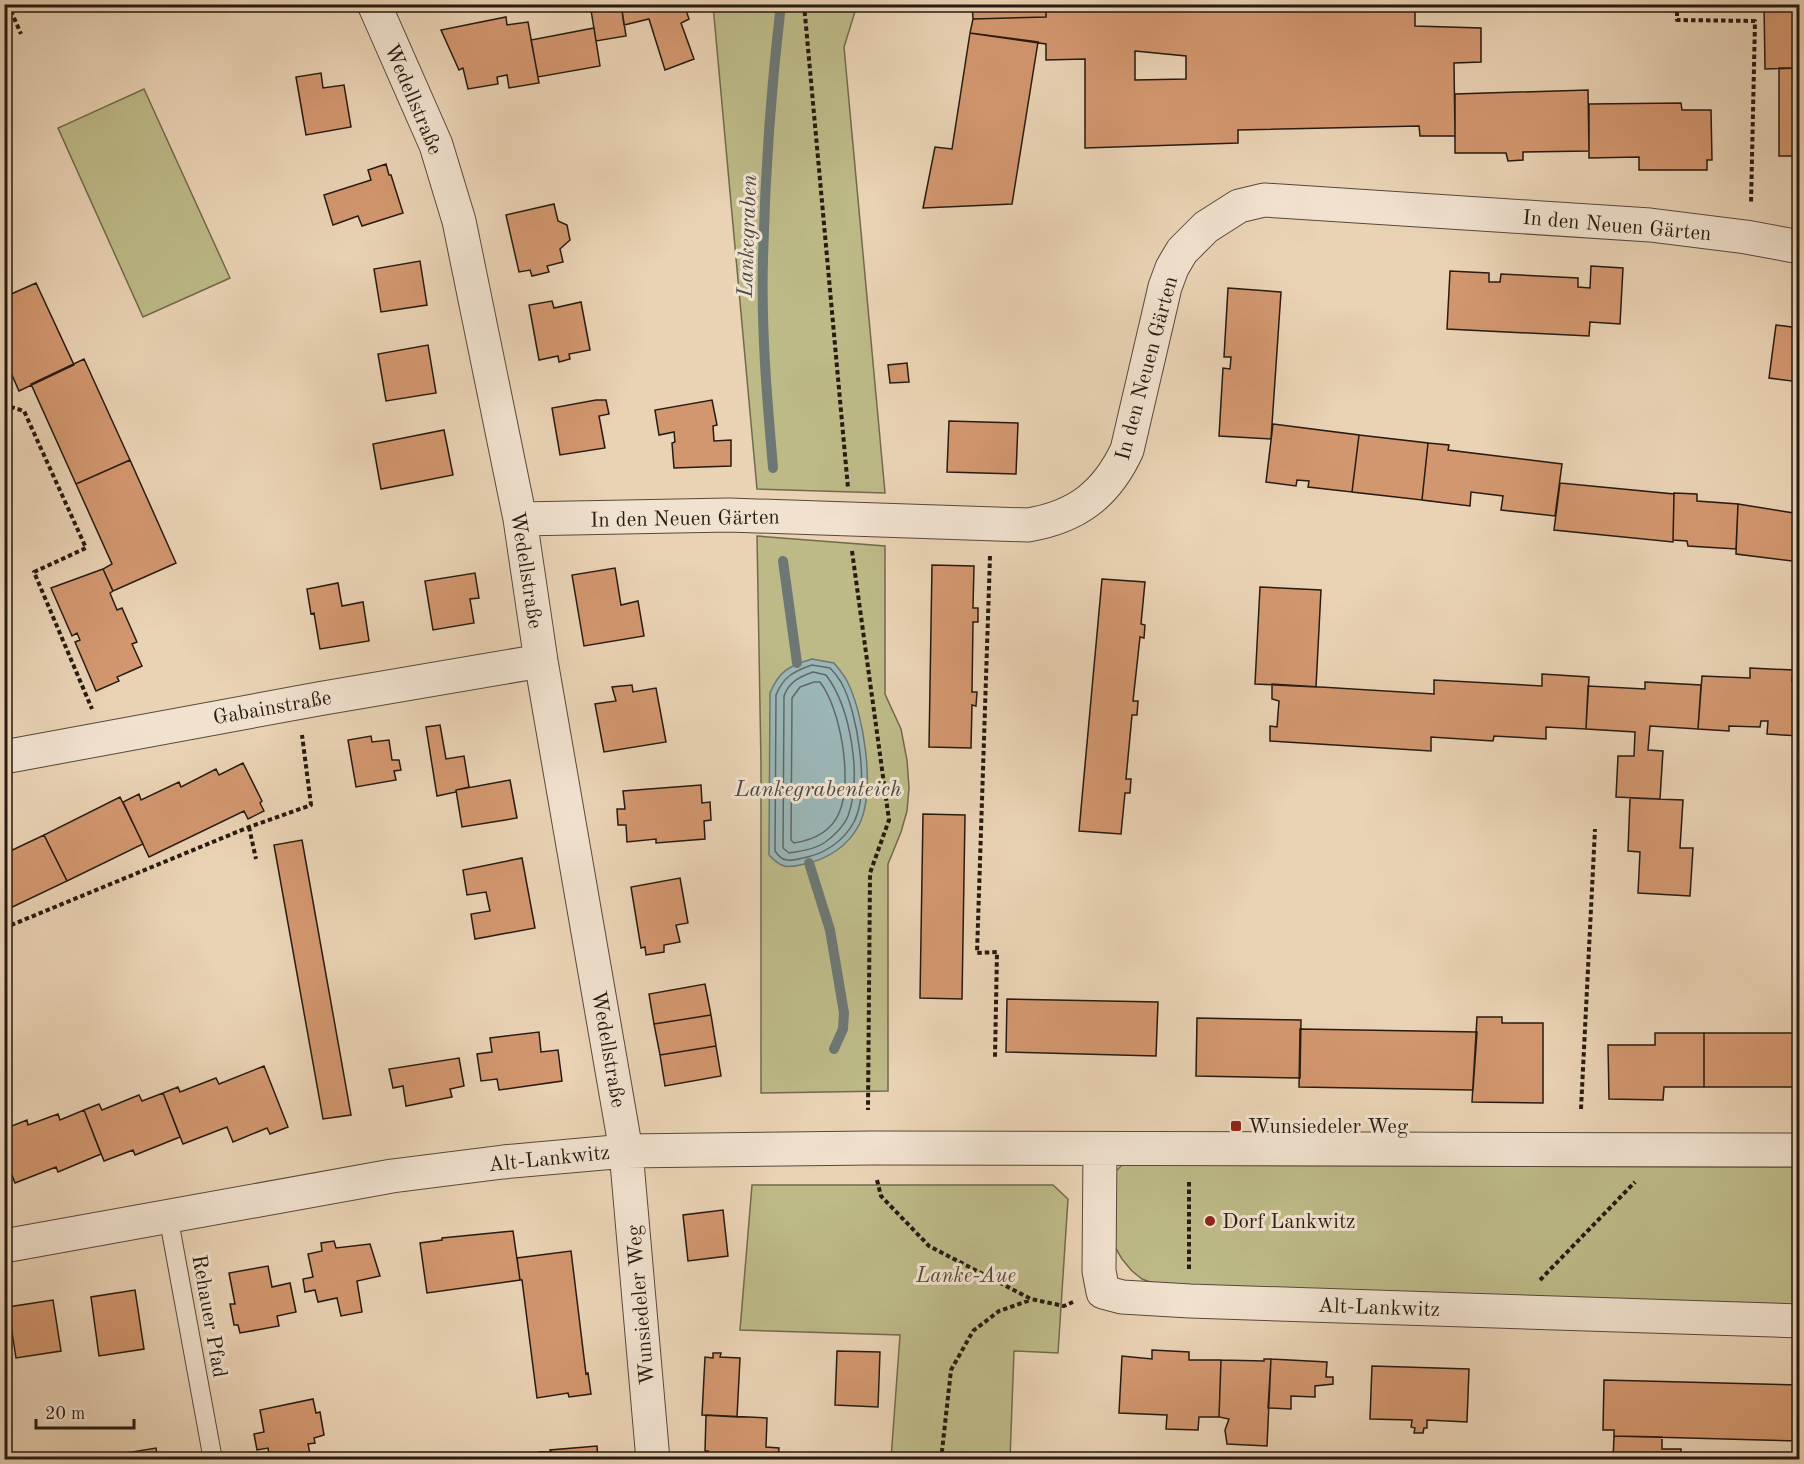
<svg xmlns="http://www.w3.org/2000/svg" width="1804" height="1464" viewBox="0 0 1804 1464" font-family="'Old Standard TT',serif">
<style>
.green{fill:#bdba88;stroke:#726a4c;stroke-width:1.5}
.water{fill:#9bb6b7;stroke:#6d7875;stroke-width:1.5}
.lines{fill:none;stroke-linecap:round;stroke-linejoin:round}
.shore{stroke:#616864;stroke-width:1.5}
.stream{stroke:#6d7875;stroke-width:10}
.building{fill:#d3976f;stroke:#271a11;stroke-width:1.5;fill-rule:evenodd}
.lane-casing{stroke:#58483a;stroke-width:20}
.street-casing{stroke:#58483a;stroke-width:35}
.path{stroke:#271a11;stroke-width:4;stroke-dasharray:4.5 3;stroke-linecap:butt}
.lane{stroke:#f1e2cf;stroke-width:18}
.street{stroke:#f1e2cf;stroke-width:33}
.poi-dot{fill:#8f2418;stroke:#f1e2cf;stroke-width:2}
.labels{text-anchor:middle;stroke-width:6;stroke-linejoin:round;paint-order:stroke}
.street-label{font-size:21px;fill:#271a11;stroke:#f1e2cf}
.poi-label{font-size:21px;fill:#271a11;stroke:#f1e2cf;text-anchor:start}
.park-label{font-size:21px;font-style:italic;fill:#544a35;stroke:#f1e2cf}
.water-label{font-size:22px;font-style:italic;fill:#4a4943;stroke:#f1e2cf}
</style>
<rect width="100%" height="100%" fill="#ead3b5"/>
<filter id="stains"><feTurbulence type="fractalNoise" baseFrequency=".00333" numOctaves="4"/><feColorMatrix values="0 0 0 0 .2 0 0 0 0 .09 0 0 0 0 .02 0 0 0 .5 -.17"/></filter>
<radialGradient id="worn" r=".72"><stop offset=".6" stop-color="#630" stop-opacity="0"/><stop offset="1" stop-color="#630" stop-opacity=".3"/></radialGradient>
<path class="green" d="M713 5H857L844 47 885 493 757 489Z
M144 89 230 278 143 317 58 128Z
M757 536 885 546V694L901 729 907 760 909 788 907 811 901 832 888 864V1091L761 1093V764Z
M1122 1165 1799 1167V1307L1161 1286 1142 1279 1132 1271 1122 1259 1115 1247V1172Z
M752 1185H1053L1068 1199 1058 1353 1014 1351 1010 1459H891L900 1335 740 1330Z"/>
<path class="water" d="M812 659 834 663C838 668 844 675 847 681 864 714 876 791 859 825 848 846 828 859 805 864 787 868 782 869 769 855L770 693C779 671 789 666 812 659Z"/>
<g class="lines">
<path class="shore" d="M812 665 830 668C834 672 838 677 841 682 858 712 870 791 854 822 843 842 824 854 803 858 790 861 783 863 775 851L776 695C783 677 794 671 812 665Z
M813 672 826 675C851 708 862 777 848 816 844 826 833 837 824 843 814 850 800 851 789 853L783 848 784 696C789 682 799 677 813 672Z
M814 682H820C841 709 853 782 839 813 831 832 813 840 794 843L791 840 792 698 800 687Z"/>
<path class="stream" d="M773 468C767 398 761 329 763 259 765 174 771 89 781 4
M783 561 797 663
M809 863 830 930 844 1013 843 1029 834 1049"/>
</g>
<path class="building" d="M590 4H621L626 36 596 41Z
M621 4H684L689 19 681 23 694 59 665 70 649 19 624 25Z
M972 4H1046V17L973 19Z
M1046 4H1415V26L1481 28V62L1454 63 1455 136H1420L1419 126 1238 130V143L1085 148V59L1046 60V44L970 33 973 19 1046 17ZM1135 51 1186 56V79L1135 80Z
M1764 4H1800V68L1765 69Z
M506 17 507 25 528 22 539 83 509 88 507 75 497 77 498 84 468 89 463 68 459 70 441 30Z
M594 28 600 66 538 77 531 40Z
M970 33 1038 42 1012 204 923 208 935 147 952 149Z
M1779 68H1800V156H1779Z
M321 73 323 88 344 85 351 127 306 135 296 77Z
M1588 90 1589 151 1523 152V160L1508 161 1506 153H1455V94Z
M1681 103 1682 110H1711L1712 160H1707V170H1639V157L1589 158V104Z
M386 164 389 175H391L403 213 362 226 358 216 333 225 324 195 371 180 368 170Z
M554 204 558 221 567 225 570 240 560 249 563 262 547 266 549 272 532 276 530 270 519 272 506 215Z
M420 261 427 305 381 312 374 269Z
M1591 266 1623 268 1620 324 1590 322 1589 336 1447 329 1450 271 1489 273V282H1500L1501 274 1578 278V287L1590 288Z
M36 283 74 365 19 391 4 357V300L10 298 9 295Z
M1228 288 1281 292 1271 439 1219 436 1223 368 1230 369 1231 357H1224Z
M552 301 554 308 581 302 590 350 569 354 570 359 559 362 558 356 539 360 529 305Z
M1776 325 1800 328V382L1769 378Z
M428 345 436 393 386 401 378 354Z
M84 359 130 460 76 484 31 384Z
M907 363 909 382 890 383 888 365Z
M596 400H606L609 414 599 416 605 448 560 455 552 408Z
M712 400 717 425 713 426 714 441 731 440V466L674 468 672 443 675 442 674 432 659 435 655 410Z
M949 421 1018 423 1016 474 947 472Z
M1273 424 1359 435 1352 492 1308 487 1309 481 1297 480 1296 486 1266 482Z
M444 430 453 475 381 489 373 444Z
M1359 435 1428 443 1422 500 1352 492Z
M1428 443 1449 445 1448 450 1562 464 1555 516 1501 510 1503 496 1471 492 1470 506 1422 500Z
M130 460 176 563 113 591 103 569 112 564 76 484Z
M1560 483 1674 494 1673 542 1554 530Z
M1674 493 1697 494V501L1738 504 1736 549 1688 546 1687 541 1673 540Z
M1738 504 1800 514V562L1736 554Z
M932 565 974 566 973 608H978V622H973L972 692H977L976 706 972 705 971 748 929 747Z
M615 568 621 605 638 601 644 636 584 646 572 575Z
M103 569 113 591 110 593 117 610 122 608 137 642 132 644 142 666 117 677 119 681 96 691 75 642 80 640 77 633 72 636 51 588Z
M475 573 479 598 470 599 474 623 433 630 425 581Z
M1102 579 1145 582 1141 624 1145 625 1144 638 1140 637 1133 701H1138L1137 715H1132L1126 779H1131L1130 793H1125L1121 834 1079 831Z
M338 583 342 606 363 602 369 641 320 649 314 613 311 614 307 589Z
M1260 587 1321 590 1316 687 1255 684Z
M1750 668 1793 670 1792 681H1800V736L1767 734 1768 721H1761L1760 727 1729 726V731L1698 729 1702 676 1750 678Z
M1542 674 1589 677 1586 729 1546 727V739L1494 736 1493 741 1431 737V751L1270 741V726L1277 727 1279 701 1272 699V684L1434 694V680L1542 686Z
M1645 682 1701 685 1698 729 1650 726 1648 750 1663 751 1660 799 1616 797 1618 756H1634L1635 732 1586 729 1588 686 1645 689Z
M632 685 633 692 656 688 666 742 604 752 595 704 616 701 612 687Z
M440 725 446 759 464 756 469 787 456 790V792L437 796 426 727Z
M371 736 372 742 389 740 392 760H399L401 770 394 771 396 780 356 787 348 740Z
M243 763 262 801 260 803 264 811 248 819 244 811 149 857 123 802 139 794 141 800 179 782 181 787 216 769 219 775Z
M510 780 517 818 462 827 456 790Z
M701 785 702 803 710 802 711 820 704 821 705 839 656 843V839L627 842 626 825H618L617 809H625L623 791Z
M120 797 143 844 67 881 44 835Z
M1630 798 1683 800 1680 848H1693L1690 896 1638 893 1640 852 1628 851Z
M923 814 965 815 962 999 920 998Z
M44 835 67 881 4 911V854Z
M302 840 351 1115 323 1119 274 845Z
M522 858 535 928 475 939 471 914 490 911 486 892 467 895 463 870Z
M680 878 688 923 676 925 680 942 664 945V952L646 955 645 947 641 948 631 887Z
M705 984 711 1015 654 1024 649 994Z
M1007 999 1158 1002 1156 1056 1006 1052Z
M711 1015 716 1046 660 1055 654 1024Z
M1477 1017H1502V1023H1543V1103L1472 1102Z
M1197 1018 1301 1020 1300 1078 1196 1076Z
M1300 1029 1477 1032 1473 1090 1299 1087Z
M539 1032 541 1052 558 1050 562 1081 499 1090 497 1079 481 1081 477 1054 492 1052 490 1038Z
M1655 1033H1704V1087H1664L1663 1100 1609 1099 1608 1045H1655Z
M1704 1033H1799V1087H1704Z
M716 1046 721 1076 665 1086 660 1055Z
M459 1058 464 1086 450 1089 452 1097 406 1106 403 1086 393 1088 389 1069Z
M264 1066 288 1127 270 1134 267 1128 233 1142 227 1127 183 1144 163 1093 178 1087 180 1092 216 1078 219 1084Z
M163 1093 180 1137 135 1155 133 1150 104 1161 84 1110 99 1104 102 1110 139 1095 142 1101Z
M84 1110 101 1154 58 1172 56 1167 15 1183 4 1155V1129L27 1120 28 1125 58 1114 60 1120Z
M723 1210 728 1256 688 1261 683 1215Z
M513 1231 520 1280 427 1293 420 1243 442 1240V1238Z
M334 1241 336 1248 370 1244 380 1276 357 1281 362 1312 341 1316 337 1298 318 1302 315 1290 305 1292 303 1279 313 1277 308 1254 322 1251 321 1243Z
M571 1251 586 1374 588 1373 591 1394 569 1397 568 1393 537 1398 522 1280H520L517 1258Z
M268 1266 272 1287 290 1283 296 1312 277 1316 279 1326 240 1333 238 1325H234L230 1304H235L229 1273Z
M135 1290 144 1349 99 1356 91 1297Z
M53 1300 61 1351 16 1358 8 1307Z
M1152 1350 1189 1352V1360H1221L1219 1417H1199L1198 1430 1166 1429 1167 1415 1119 1413 1122 1356 1152 1359Z
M837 1351 880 1352 878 1407 835 1405Z
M713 1353H721L720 1357 740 1358 737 1417 702 1415 705 1357 713 1358Z
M1264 1359H1271L1267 1446 1227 1444 1225 1430 1229 1419 1219 1417 1221 1360 1264 1361Z
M1271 1359 1327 1362 1326 1377H1333V1384L1315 1386V1397L1291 1396V1409L1268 1408Z
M1372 1366 1469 1369 1467 1422 1427 1420V1428H1424L1423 1433H1414L1415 1428 1411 1427 1412 1420 1370 1419Z
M1604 1380 1800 1385V1441L1614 1436V1430H1603Z
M313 1399 316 1413 320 1412 324 1435 314 1438 315 1443 308 1444 310 1454 270 1460 268 1448 257 1450 254 1434 264 1432 260 1410Z
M706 1415 767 1418 766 1447 779 1448 778 1460H708V1451H705Z
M1614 1436 1662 1437V1449H1681V1460H1613Z
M597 1446 598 1460H539V1452H551L550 1450Z
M156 1448 158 1460H108L107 1456Z
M1066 1453 1112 1455V1460H1065Z"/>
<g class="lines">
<defs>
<path id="lane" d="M168 1215 213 1460"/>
<path id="street" d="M374 4 436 145 459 221 520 519 541 661 626 1151 653 1460
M520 519 729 515 1028 525C1076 517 1106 495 1127 450L1165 287 1172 268 1182 251 1206 227 1239 206 1264 200 1650 225 1746 237 1800 247
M4 757 318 699 541 661
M1100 1149 1099 1271 1103 1292 1122 1297 1190 1301 1800 1321
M4 1246 392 1176 503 1162 626 1151 872 1148 1800 1150"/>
</defs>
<use href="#lane" class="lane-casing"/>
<use href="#street" class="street-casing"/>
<path class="path" d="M8 4 21 34
M804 4 848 488
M1677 4V20L1755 21 1751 204
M4 393 11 407 24 411 86 548 34 572 92 709
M852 551 889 820 870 873 868 1110
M990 556 977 953 997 952 995 1057
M249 827 256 859
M4 928 249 827 311 805 302 735
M1581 1109 1595 829
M877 1180 881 1196 929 1246 1031 1299 1064 1306 1073 1302
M1189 1269V1181
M1540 1280 1635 1182
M941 1460 951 1370 973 1331 999 1311 1030 1300"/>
<use href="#lane" class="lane"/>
<use href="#street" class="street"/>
</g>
<g class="poi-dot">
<rect x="1230" y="1120" width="12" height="12" rx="3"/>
<circle cx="1210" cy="1221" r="6"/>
</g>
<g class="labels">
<g class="street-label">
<text transform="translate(414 99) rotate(67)" y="7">Wedellstraße</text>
<text transform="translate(1617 225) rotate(5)" y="7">In den Neuen Gärten</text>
<text transform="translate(1146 368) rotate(-75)" y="7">In den Neuen Gärten</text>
<text transform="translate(685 518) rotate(-1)" y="7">In den Neuen Gärten</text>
<text transform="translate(527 570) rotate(81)" y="7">Wedellstraße</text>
<text transform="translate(272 707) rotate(-10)" y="7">Gabainstraße</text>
<text transform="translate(609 1049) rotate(80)" y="7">Wedellstraße</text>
<text transform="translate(549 1158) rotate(-6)" y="7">Alt-Lankwitz</text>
<text transform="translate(640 1305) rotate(-95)" y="7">Wunsiedeler Weg</text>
<text transform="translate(1379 1307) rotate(2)" y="7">Alt-Lankwitz</text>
<text transform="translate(210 1316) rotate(80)" y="7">Rehauer Pfad</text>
</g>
<g class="poi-label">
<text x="1248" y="1133">Wunsiedeler Weg</text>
<text x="1222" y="1228">Dorf Lankwitz</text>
</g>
<g class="park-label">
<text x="966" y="1282">Lanke-Aue</text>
</g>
<g class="water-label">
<text transform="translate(746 236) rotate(-88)" y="8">Lankegraben</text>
<text x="818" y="796">Lankegrabenteich</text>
</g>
</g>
<rect width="1804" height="1464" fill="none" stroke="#ead3b5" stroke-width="24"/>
<rect x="6" y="6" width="1792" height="1452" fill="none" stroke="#271a11" stroke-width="3"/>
<rect x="12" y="12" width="1780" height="1440" fill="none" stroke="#271a11" stroke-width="1.5"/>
<path d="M36 1419v9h98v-9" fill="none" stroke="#271a11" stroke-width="3"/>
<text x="45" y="1419" font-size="18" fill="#271a11" stroke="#f1e2cf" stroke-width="4.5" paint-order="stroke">20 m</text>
<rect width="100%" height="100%" filter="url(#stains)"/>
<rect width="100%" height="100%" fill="url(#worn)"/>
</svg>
